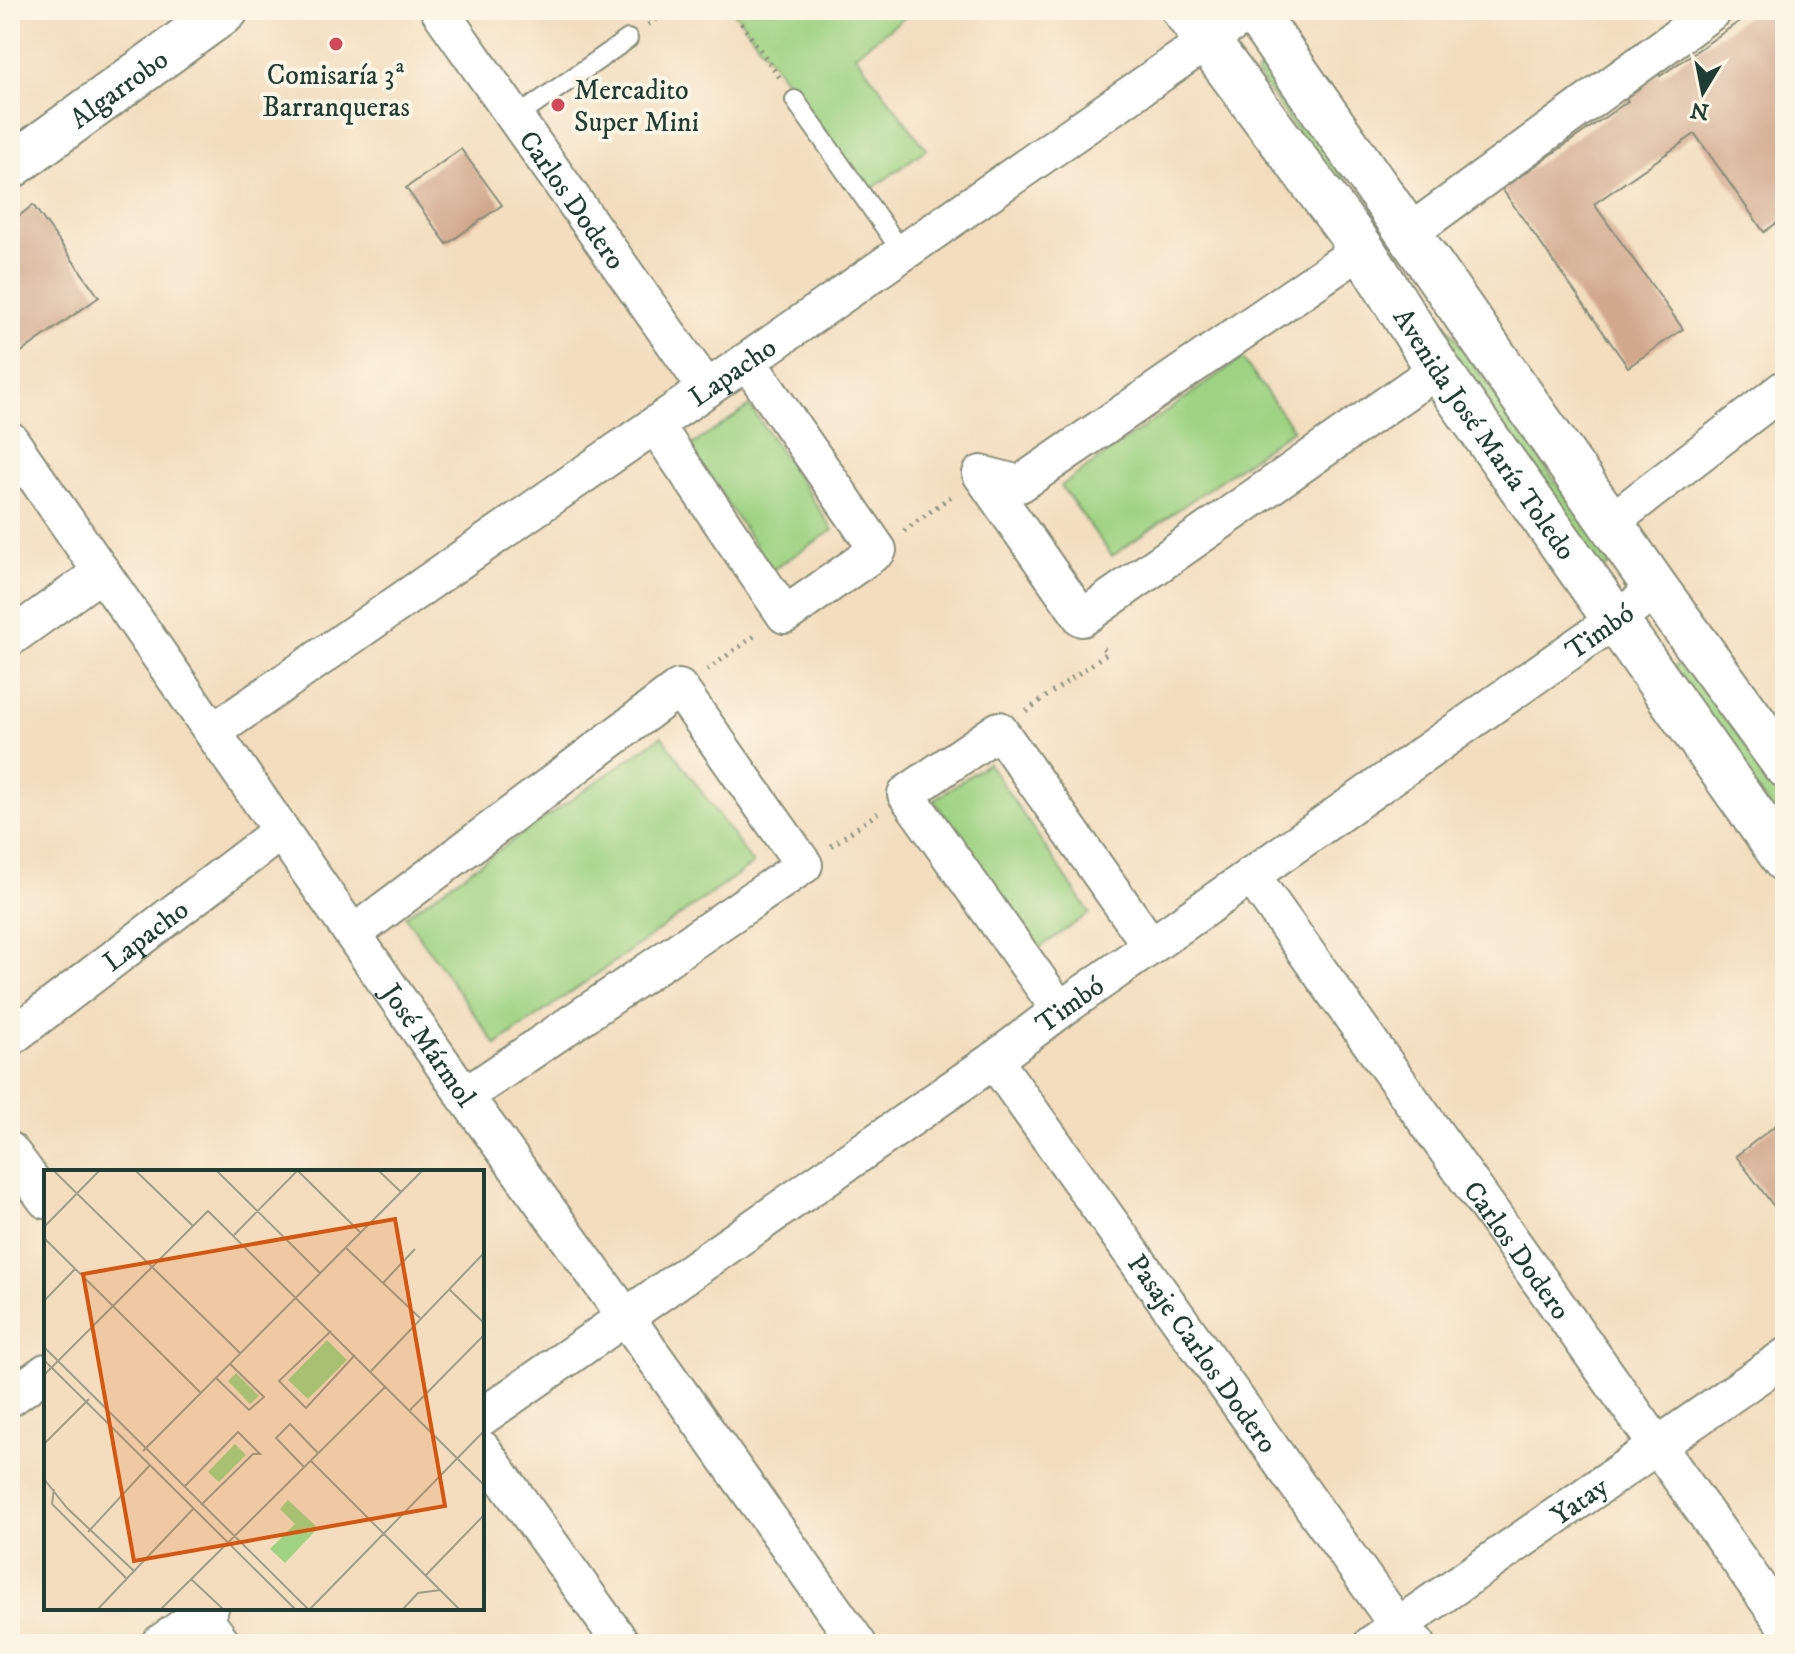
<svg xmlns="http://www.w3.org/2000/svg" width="1795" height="1654" viewBox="0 0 1795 1654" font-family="'IM FELL DW Pica',serif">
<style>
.green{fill:#9fd383;stroke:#5f885c;stroke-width:2}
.building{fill:#d2a88d}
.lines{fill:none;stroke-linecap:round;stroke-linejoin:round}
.lane-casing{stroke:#898d79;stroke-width:22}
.street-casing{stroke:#898d79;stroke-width:40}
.secondary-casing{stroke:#898d79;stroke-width:48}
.path{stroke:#898d79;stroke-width:5;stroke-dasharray:2 6;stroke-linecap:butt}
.lane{stroke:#fff;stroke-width:18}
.street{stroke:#fff;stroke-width:36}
.secondary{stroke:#fff;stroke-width:44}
.poi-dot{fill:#d1495b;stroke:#fcf5e5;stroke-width:3}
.labels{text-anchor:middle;stroke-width:8;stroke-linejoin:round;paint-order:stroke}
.poi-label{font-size:28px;fill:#1f3d34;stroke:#fcf5e5}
.street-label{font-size:28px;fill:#1f3d34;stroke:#fcf5e5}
.inset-road{fill:none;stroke:#9e9d87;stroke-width:2}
.view{fill:#d45610;fill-opacity:0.15;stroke:#d45610;stroke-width:4}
.inset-edge{fill:none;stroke:#1f3d34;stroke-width:4}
</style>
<rect width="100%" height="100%" fill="#fcf5e5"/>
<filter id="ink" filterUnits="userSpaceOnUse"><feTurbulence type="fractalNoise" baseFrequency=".0125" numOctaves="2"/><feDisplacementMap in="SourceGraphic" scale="16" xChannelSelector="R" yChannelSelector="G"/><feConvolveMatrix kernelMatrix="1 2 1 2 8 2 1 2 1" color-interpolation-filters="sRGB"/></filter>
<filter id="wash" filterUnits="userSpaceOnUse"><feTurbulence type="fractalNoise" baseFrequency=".006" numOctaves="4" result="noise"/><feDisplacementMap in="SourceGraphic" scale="32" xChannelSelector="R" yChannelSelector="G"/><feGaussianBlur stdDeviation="1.8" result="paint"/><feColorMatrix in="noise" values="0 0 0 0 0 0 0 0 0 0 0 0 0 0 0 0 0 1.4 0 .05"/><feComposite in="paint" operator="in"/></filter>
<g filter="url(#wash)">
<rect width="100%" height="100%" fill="#f3ddbe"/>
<path class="green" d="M733 10H915L855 54 926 149 869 191Z
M1266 65 1612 563 1601 571 1256 73Z
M1242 358 1293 429 1112 556 1061 486Z
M750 406 833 530 772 570 689 447Z
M1686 661 1785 802V829L1671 668Z
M662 736 753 864 496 1045 405 916Z
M988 763 1090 913 1036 950 934 800Z"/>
<g id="blocks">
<path class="building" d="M1756 10H1785V217L1764 232 1695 134 1594 204 1683 329 1628 367 1502 189 1628 101 1617 84 1650 62 1660 76Z
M461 149 502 205 447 244 406 188Z
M33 205 99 297 10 360V223Z
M1785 1118V1221L1736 1156Z"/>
</g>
</g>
<g filter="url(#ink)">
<use href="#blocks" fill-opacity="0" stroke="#898d79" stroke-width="2"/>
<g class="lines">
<defs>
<path id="lane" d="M795 100 903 253
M514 119 628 39"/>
<g id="street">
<path id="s1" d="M439 10 707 389"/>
<path d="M1409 233 1714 10"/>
<path d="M1362 249 1020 484 981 474 1082 618 1438 369"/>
<path d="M655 425 785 615 878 550 747 361"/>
<path id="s2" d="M10 440 465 1096 625 1316 858 1644"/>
<path d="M1611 522 1785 388"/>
<path d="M10 638 102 572"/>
<path id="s3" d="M213 732 1252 10"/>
<path id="s4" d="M1251 875 1785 1625"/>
<path d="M353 934 679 688 804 865 465 1096"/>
<path d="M1060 1010 906 794 999 730 1151 946"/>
<path id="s5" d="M10 1038 281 831"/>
<path id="s6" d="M994 1060 1398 1626 1417 1644"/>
<path d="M10 1151 46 1200"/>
<path d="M10 1398 46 1372"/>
<path id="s7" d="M482 1417 994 1060 1060 1010 1657 590"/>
<path d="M482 1449 622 1644"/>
<path d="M201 1614 223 1644"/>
<path d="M159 1644 210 1608"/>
<path id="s8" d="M1372 1644 1785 1357"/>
</g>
<g id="secondary">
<path id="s9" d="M1184 10 1362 249 1438 369 1785 860"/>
<path d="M1253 10 1657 590 1785 765"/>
<path id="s10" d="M10 167 226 10"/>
</g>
</defs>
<use href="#lane" class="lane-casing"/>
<use href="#street" class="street-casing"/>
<use href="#secondary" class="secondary-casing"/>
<path class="path" d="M732 10 782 81
M648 25 670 10
M904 531 954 494
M707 670 757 634
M1026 711 1107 653 1101 645
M831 846 878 813"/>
<use href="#lane" class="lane"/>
<use href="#street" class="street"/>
<use href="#secondary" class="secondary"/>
</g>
</g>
<g class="poi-dot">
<circle cx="336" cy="44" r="8"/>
<circle cx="558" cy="105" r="8"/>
</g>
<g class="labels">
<g class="poi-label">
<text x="336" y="84">Comisaría 3ª<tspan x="336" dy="32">Barranqueras</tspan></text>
<text x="574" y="99" text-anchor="start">Mercadito<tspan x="574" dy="32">Super Mini</tspan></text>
</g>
<g class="street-label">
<text dy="10" stroke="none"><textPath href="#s10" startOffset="134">Algarrobo</textPath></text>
<text dy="10" stroke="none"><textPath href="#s1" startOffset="232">Carlos Dodero</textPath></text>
<text dy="10" stroke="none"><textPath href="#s3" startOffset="632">Lapacho</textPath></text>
<text dy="10" stroke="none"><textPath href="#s9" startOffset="520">Avenida José María Toledo</textPath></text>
<text dy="10" stroke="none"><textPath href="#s7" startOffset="1366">Timbó</textPath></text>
<text dy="10" stroke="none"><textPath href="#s5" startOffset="170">Lapacho</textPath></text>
<text dy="10" stroke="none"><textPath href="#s7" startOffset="718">Timbó</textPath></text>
<text dy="10" stroke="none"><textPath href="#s2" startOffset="736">José Mármol</textPath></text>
<text dy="10" stroke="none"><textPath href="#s4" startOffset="460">Carlos Dodero</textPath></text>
<text dy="10" stroke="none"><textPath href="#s6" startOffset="360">Pasaje Carlos Dodero</textPath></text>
<text dy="10" stroke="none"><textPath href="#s8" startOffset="252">Yatay</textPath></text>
</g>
</g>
<g transform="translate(44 1170)">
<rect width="440" height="440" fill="#f3ddbe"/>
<path d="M283 170 303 190 264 229 244 210ZM192 203 215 226 206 234 184 211ZM191 274 202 285 175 312 164 302ZM244 330 274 358 241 393 226 379 251 354 236 339Z" fill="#9fd383"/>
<path class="inset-road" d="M10 1 196 183M92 1 149 56M173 1 276 103M254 1 317 63M335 1 357 22M0 57 55 1M190 65 253 1M0 68 157 223M302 78 376 148M339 113 371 79M405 119 440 153M0 131 31 99M287 161 235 211 262 238 311 185M0 177 264 439M0 190 251 439M327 201 440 83M0 205 164 41 440 315M172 208 205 240 220 227 186 194M366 240 440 165M0 274 45 229M99 281 378 1M267 291 415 439M260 297 232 268 246 254 274 283M0 309 23 338 90 401M140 317 194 262 216 284H209L157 335M10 319 8 334 82 408M44 362 106 295M381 406 440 345M147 409 179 439M54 439 149 339M117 439 342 216M266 439 440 261M359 439 374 423 396 420"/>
<path class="view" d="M351 49 401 336 90 391 39 104Z"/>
<rect width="440" height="440" class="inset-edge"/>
</g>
<rect width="1795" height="1654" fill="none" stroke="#fcf5e5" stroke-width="40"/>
<g transform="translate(1703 92) rotate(190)" stroke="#fcf5e5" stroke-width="6" paint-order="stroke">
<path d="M0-6L14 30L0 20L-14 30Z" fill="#1f3d34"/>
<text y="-12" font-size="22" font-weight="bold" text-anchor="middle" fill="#1f3d34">N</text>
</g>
</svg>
